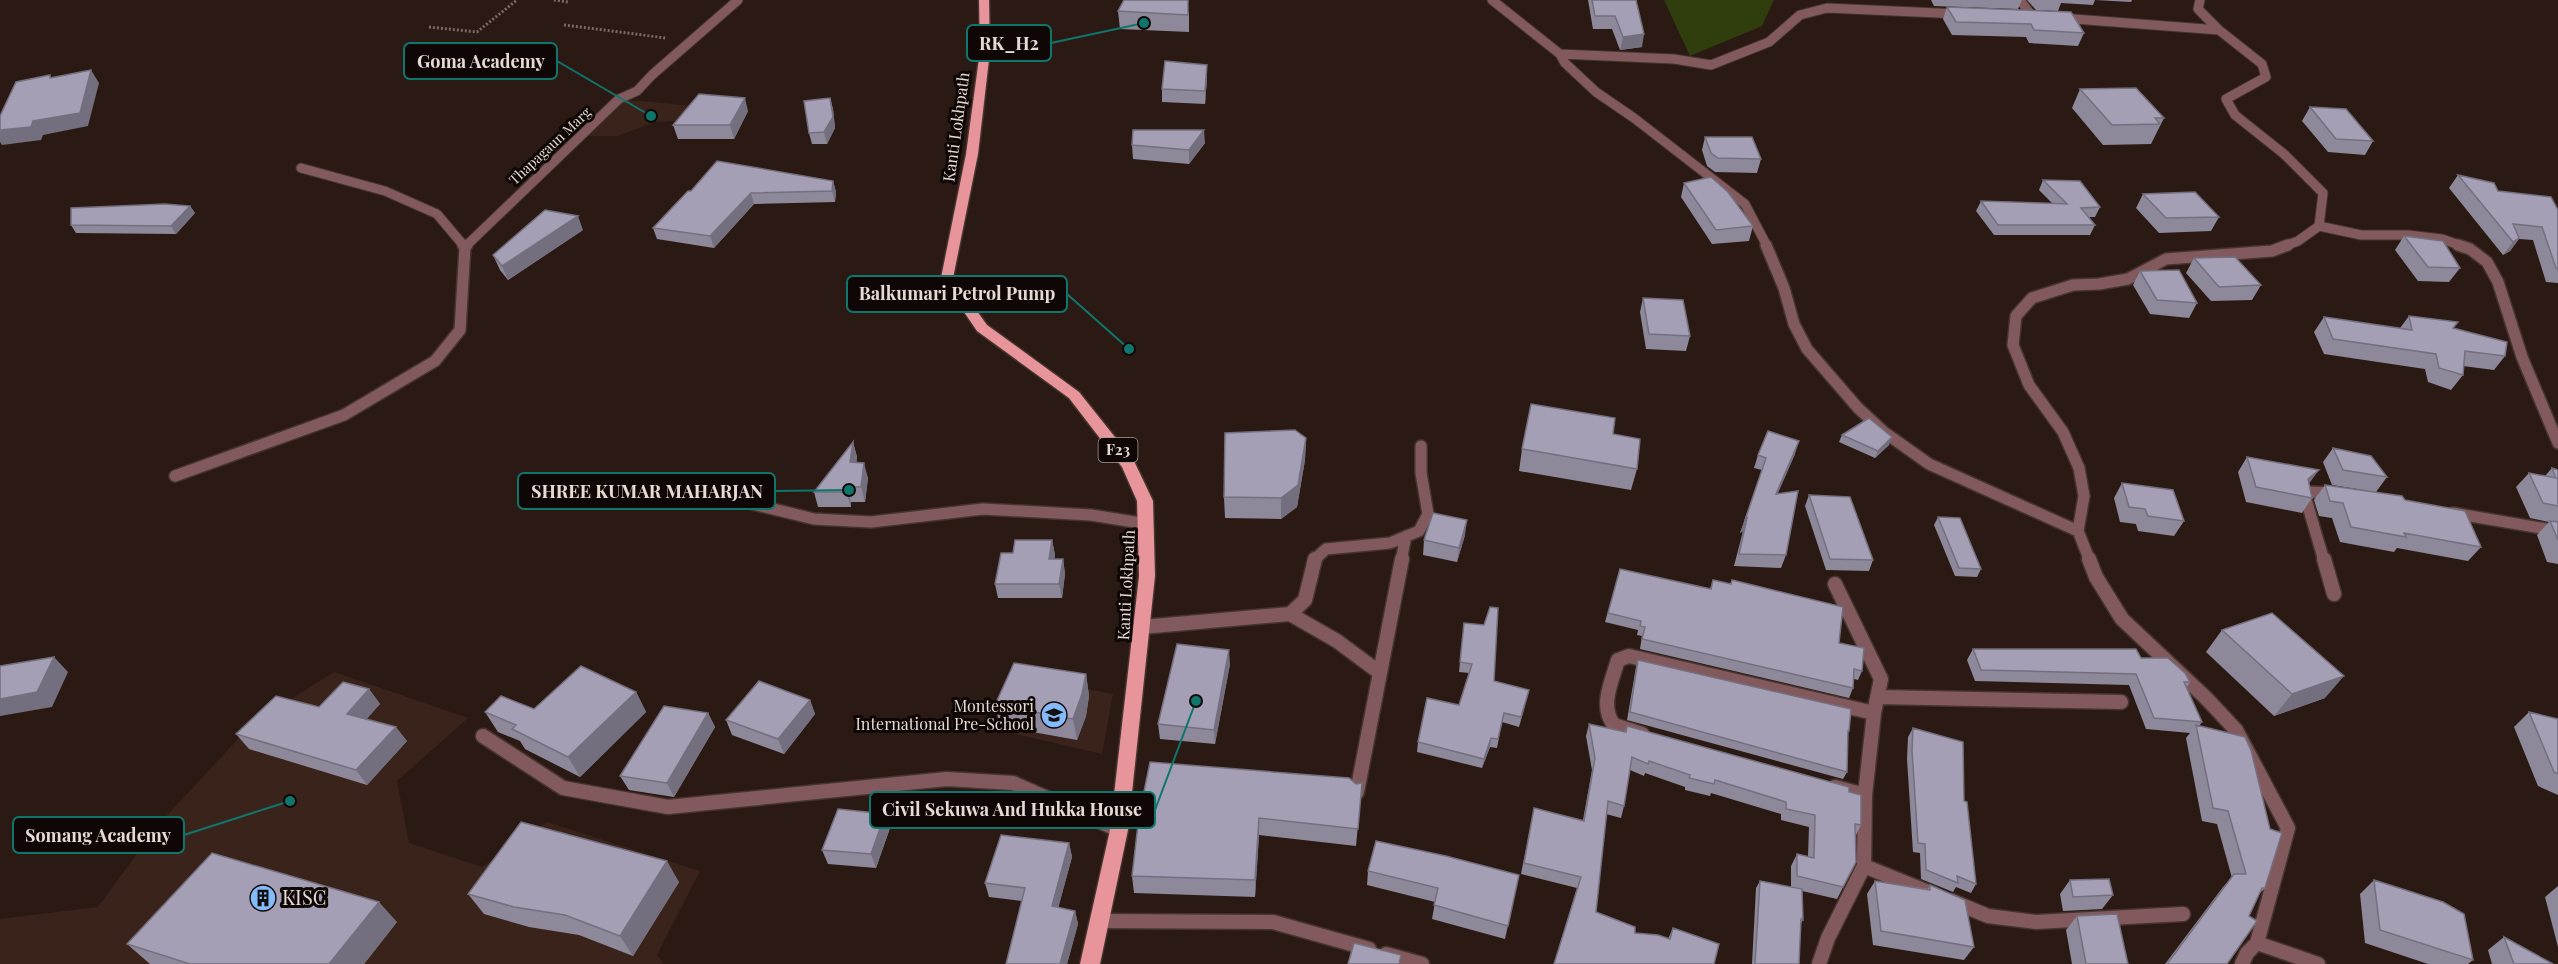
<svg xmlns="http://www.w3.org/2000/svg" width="2558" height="964" viewBox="0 0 2558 964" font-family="'Playfair Display',serif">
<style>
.built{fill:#3a231a}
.green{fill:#2f3e0c}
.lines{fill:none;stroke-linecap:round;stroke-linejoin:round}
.street-far2-casing{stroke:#45352e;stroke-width:11}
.street-far1-casing{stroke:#45352e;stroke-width:14}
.street-casing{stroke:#45352e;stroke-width:17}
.primary-casing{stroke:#45352e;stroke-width:3}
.path{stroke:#796a64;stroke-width:3;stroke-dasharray:2 2;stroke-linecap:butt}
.street-far2{stroke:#825a5d;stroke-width:9}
.street-far1{stroke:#825a5d;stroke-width:11}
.street{stroke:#825a5d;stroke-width:14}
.primary{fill:#e8949b;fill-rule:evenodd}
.wall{fill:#8d899b}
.shaded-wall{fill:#736f7e}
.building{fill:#a49fb4;stroke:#736f7e;stroke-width:1.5}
.labels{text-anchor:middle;stroke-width:6;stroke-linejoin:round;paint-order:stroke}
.far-street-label{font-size:14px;fill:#e6dad5;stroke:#0e0705}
.shield{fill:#0e0705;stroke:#a59b97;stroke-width:1.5}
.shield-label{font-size:15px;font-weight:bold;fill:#e6dad5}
.street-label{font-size:16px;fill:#e6dad5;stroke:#0e0705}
.poi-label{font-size:16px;fill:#e6dad5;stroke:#0e0705;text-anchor:end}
.near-poi-label{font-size:20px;fill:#e6dad5;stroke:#0e0705;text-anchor:start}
.leader{fill:none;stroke:#0f766e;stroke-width:2}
.callout-dot{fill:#0f766e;stroke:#0e0705;stroke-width:2}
.callout{fill:#0e0705;stroke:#0f766e;stroke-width:2}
.callout-label{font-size:18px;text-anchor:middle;font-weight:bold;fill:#e6dad5}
</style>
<rect width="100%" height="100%" fill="#2b1a13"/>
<path class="built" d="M623 101H643L701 107 693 120 656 122 617 136H586Z
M334 672 468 718 397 781 409 843 482 867 547 822 700 871 657 955 664 964H0V919L98 907 158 825 252 724Z
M1017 675 1113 694 1102 754 994 729Z"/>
<path class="green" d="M1664 0H1774L1762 26 1690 56Z"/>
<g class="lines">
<defs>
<path id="street-far2" d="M1492 0 1560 54 1674 59 1711 65 1769 42 1800 15 1827 8 1960 14
M2020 0 2032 16
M2200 0 2198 9 2219 30 2262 64 2266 77 2226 99 2235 115 2284 154 2323 193 2319 226
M2061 18 2219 30
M1560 54 1565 63 1596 92 1634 118 1745 204 1767 246
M301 168 385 191 437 214 464 246
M466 246 619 99 637 91 652 75 738 0
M2285 246 2298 241 2319 226 2361 235H2408L2442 239 2462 246"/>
<path id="street-far1" d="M1766 245 1784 288 1794 324 1807 349 1858 408 1884 432 1929 464 2078 531
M2458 245 2470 249 2487 262 2498 282 2522 357 2558 443
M465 247 467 245
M175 476 344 415 435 361 460 330 465 247 463 245
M700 491 814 519 871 522 983 509 1091 515 1147 524
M2453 513 2558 531
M1313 561 1326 549 1390 543 1419 531 1428 514 1421 473V446
M1401 561 1406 536
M2090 561 2078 531 2084 496 2079 468 2063 432 2029 385 2013 345 2016 316 2032 298 2073 285 2099 284 2128 279 2166 259 2272 251 2288 245
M2324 561 2305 496 2310 492 2335 493"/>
<path id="street" d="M2089 559 2096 577 2122 619 2206 698 2236 730 2288 828 2257 943
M2324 559 2334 594
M1290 614 1337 641 1380 673
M1142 627 1290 614 1305 600 1315 559
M1879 697 2121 702
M1642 734 1614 725C1599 706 1612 681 1618 660L1629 656 1874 713
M483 736 563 788 668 807 947 779 1013 783 1119 830
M1835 787 1865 795
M1357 792 1402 559
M1864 866 1933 894
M1952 901 1988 916 2036 922 2183 914
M1101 921 1273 922 1369 949
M1386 954 1422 964
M1819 964 1828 938 1864 866 1865 795 1874 713 1881 679 1835 584
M2242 964 2247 953 2257 943 2318 964"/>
<path id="primary" d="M979 0H989L990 51 978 154 953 278 987 325 1079 392 1134 461 1153 501 1155 576 1128 830 1100 964H1080L1110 830 1139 576 1137 501 1122 467 1069 398 977 331 941 278 966 154 980 51Z"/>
</defs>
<use href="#street-far2" class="street-far2-casing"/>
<use href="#street-far1" class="street-far1-casing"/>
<use href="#street" class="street-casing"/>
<use href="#primary" class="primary-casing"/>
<path class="path" d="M554 0 568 2
M564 25 666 38
M429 27 477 32 517 0"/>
<use href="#street-far2" class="street-far2"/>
<use href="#street-far1" class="street-far1"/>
<use href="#street" class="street"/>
<use href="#primary" class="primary"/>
</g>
<path class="wall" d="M1588 0H1636L1642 47 1620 50 1612 29H1593Z
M1931 0H2022L2018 9 1934 6Z
M2027 0H2132L2131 2 2095 0 2093 5 2061 3 2058 11 2036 10Z
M1947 7 2084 33 2078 46 2029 43 2026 37 1952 35 1943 19Z
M1118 11 1189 12V32L1120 29Z
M1207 65V78L1205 104 1162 102V89Z
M2080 89 2164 118 2151 144 2103 145 2072 108Z
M830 98 833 109 835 128 827 144H812L809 133Z
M2310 107 2373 141 2365 155 2328 152 2302 121Z
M748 111 734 139H678L673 125Z
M1705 137 1761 159 1757 173 1715 172 1707 166 1702 150Z
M1205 143 1189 164 1133 159 1132 145Z
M2458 175 2498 191 2558 210V283L2546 282 2533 240 2519 239 2510 251 2503 255 2449 188Z
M2043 180 2100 207 2095 217H2089L2095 225 2090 235H1994L1976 211 1981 201 2052 203 2039 190Z
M833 181 836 192 835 202 754 204 714 248 657 239 653 228 691 191Z
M1684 183 1753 226 1749 241 1712 244 1681 197Z
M2143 194 2219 217 2211 231 2159 233 2136 208Z
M190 206 195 213 176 234 76 233 71 225Z
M583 230 508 280 500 270 493 255Z
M2404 236 2460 268 2449 282 2418 281 2395 250Z
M2194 258 2261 285 2252 300 2211 301 2186 273Z
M2140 271 2197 303 2189 318 2150 314 2133 285Z
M1643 298 1690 336 1686 351 1646 349 1640 312Z
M2409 316 2458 322 2454 328 2505 356 2494 370 2463 366V375L2451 390 2428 382 2425 369 2324 354 2314 332 2324 317 2400 328Z
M1613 434 1637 469 1631 490 1519 471 1522 449Z
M1842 435 1889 445 1875 458 1839 442Z
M1306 438 1305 460 1297 507 1281 519 1225 518 1224 497Z
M853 442 857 457 856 463 868 478 865 502H851V507H818L814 492Z
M2333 448 2387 477 2376 492 2405 500 2481 547 2468 561 2397 548 2394 552 2340 542 2332 518 2319 516 2314 500 2325 485 2370 491 2332 485 2323 462Z
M1795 454 1777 494 1786 555 1781 568 1734 566 1743 531 1740 533 1762 470 1754 468 1758 455Z
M2247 457 2312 498 2302 513 2246 502 2238 472Z
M2552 468 2558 470V564L2547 562 2537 535 2549 522 2530 518 2516 487 2529 473 2545 476Z
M2122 483 2184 521 2174 536 2138 531 2136 524 2120 522 2114 498Z
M1809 495 1873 560 1869 571 1826 570 1805 506Z
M1938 517 1981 569 1977 577 1955 576 1934 525Z
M1465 535 1457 562 1423 555 1424 540Z
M1052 540 1055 555 1054 559H1063L1065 574 1062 598H998L995 584 1013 553Z
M1620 569 1710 589 1713 580 1839 643 1862 671 1858 680 1854 679 1853 688 1849 698 1640 649 1642 636 1637 635 1638 630 1605 622Z
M1464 623 1494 681 1529 690 1519 727 1502 722 1497 748 1490 747 1482 768 1417 752 1418 742 1459 705 1469 673 1459 672Z
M2222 630 2325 698 2274 716 2206 652Z
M1973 649 2141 658 2190 682 2186 688 2202 722 2199 726 2265 888 2260 893 2227 964H2165L2223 887 2232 878 2217 824 2202 821 2186 738 2190 733 2146 729 2129 685 1975 681 1967 660Z
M1638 660 1849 731 1847 735V772L1843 779 1627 720 1636 667Z
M1230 664 1215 744 1160 739 1158 724Z
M1086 674 1089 696 1086 716 1077 740 1000 726 995 705Z
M369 689 380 704 366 719 407 741 367 785 249 749 236 734 319 707Z
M636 692 646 712 580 777 525 749 520 741 498 732 485 712 534 709Z
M810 700 815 714 784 754 732 735 726 720Z
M2529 712 2558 719V795L2538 786 2514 727Z
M708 713 715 727 674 797 629 790 620 776Z
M1589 724 1625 732 1627 726 1849 792 1861 825 1856 835V862L1837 899 1802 891 1803 920 1800 925 1799 964H1752L1756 888 1760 881 1791 887V866L1797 854 1808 857 1809 827 1781 820V814L1711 793 1710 796 1685 790V787L1645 773 1644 776 1630 770 1624 806 1621 818 1606 814 1596 912 1635 933 1668 939 1673 928 1719 944 1554 964 1577 888 1521 874 1534 808 1583 820 1592 770 1586 736Z
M1913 728 1964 801 1976 884 1971 893 1956 887 1953 892 1921 879 1920 853 1913 852 1907 759 1908 737Z
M1362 783 1356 846 1259 835 1255 897 1134 893 1132 876 1139 816Z
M890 828 876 868 828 864 822 850Z
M1069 843 1072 857 1058 908 1075 911 1078 924 1067 964H1006L1022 901 989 897 985 883Z
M1368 871 1519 875 1505 939 1432 919 1435 902 1367 885Z
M2070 880 2113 895 2102 909 2063 911 2060 894Z
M2374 880 2473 960 2468 964H2428L2365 943 2360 894Z
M1875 881 1928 889 1930 885 1974 947 1964 960 1873 945 1867 894Z
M679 882 633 956 579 935 529 927 484 914 468 894Z
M2558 886V947L2545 897Z
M2077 916 2128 964H2072L2066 930Z
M397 922 364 964H150L127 944Z
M2504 937 2553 964H2492L2488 950Z"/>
<path class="shaded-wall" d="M1644 34 1642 47 1620 50 1623 37Z
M1207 65V78L1205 104V91Z
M91 70 99 83 88 126 43 135 41 140 2 145 0 142V130Z
M745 98 748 111 734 139 730 125Z
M830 98 833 109 835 128 827 144 824 132Z
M1204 130 1205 143 1189 164V150Z
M833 181 836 192 835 202 832 191Z
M751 193 754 204 714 248 710 236Z
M190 206 195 213 176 234 171 226Z
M578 216 583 230 508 280 502 266Z
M2519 238 2510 251 2503 255 2513 242Z
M1892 437 1889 445 1875 458 1878 451Z
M1306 438 1305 460 1297 507 1281 519V498Z
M1799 441 1795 454 1772 507 1776 494Z
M853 442 857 457 855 477 850 462Z
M864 463 868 478 865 502 861 487Z
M2319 470 2308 485V479Z
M847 487 851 502V507L846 492Z
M1747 518 1743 531 1740 533 1745 520Z
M1467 520 1465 535 1457 562 1459 548Z
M1052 540 1055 555 1052 574 1049 559Z
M1063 559 1065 574 1062 598 1059 584Z
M1229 650 1230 664 1215 744 1214 730Z
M54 657 68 672 52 707 0 716V699Z
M1086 674 1089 696 1086 716 1077 740 1073 719Z
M2344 676 2325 698 2274 716 2292 694Z
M369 689 380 704 358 729 347 714Z
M1529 690 1527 699 1519 727 1521 717Z
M636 692 646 712 580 777 568 757Z
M810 700 815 714 784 754 778 739Z
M708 713 715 727 674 797 667 783Z
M396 727 407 741 367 785 356 770Z
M1491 738 1490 747 1482 768 1484 759Z
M885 814 890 828 876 868 871 854Z
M1259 818V835L1255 897V880Z
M1069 843 1072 857 1055 920 1052 906Z
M667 861 679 882 633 956 620 936Z
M379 902 397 922 364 964H329Z
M1075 911 1078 924 1067 964H1060Z"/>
<path class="building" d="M1124 0H1188V15L1118 11Z
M1592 0H1636L1644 34 1623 37 1615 16H1595Z
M1947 7 2071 12 2084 33 2034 30 2031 24 1956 22Z
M1165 61 1207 65 1205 91 1162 89Z
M91 70 80 113 33 121 31 127 0 130V116L16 82 50 75V78Z
M2136 88 2164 118H2155L2160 124 2112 125 2080 89Z
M699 94 745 98 730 125H673Z
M830 98 833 117 824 132 809 133 804 101Z
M2310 107 2346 109 2373 141 2336 139Z
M1133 130H1204L1189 150 1132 145Z
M1705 137H1752L1761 159 1718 158 1711 153Z
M717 161 833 181 832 191 751 193 710 236 653 228 688 191H691Z
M2458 175 2494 183 2498 191 2551 197 2558 210V269L2556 268 2542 227 2513 224 2519 238 2513 242Z
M1711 177 1728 192 1753 226 1716 230 1684 183Z
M2043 180 2080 181 2100 207 2081 208 2095 225H1998L1981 201 2067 204Z
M2195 192 2219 217 2166 218 2143 194Z
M165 204 190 206 171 226 71 225V208Z
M545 210 578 216 502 266 493 255Z
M2404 236 2443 241 2460 268 2428 267Z
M2235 257 2261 285 2219 287 2194 258Z
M2179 270 2197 303 2157 300 2140 271Z
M1643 298 1683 300 1690 336 1649 334Z
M2409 316 2458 322 2453 328 2507 342 2505 356 2465 351 2463 375 2439 368 2436 354 2333 339 2324 317 2412 330Z
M1531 404 1615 418 1613 434 1640 439 1637 469 1522 449Z
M1869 418 1892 437 1878 451 1842 435Z
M1295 430 1306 438 1298 485 1281 498 1224 497 1225 433Z
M1768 431 1799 441 1776 494 1798 491 1786 555 1739 554 1747 518 1745 520 1766 458 1758 455Z
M853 442 850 462 864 463 861 487H847L846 492H814Z
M2333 448 2371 456 2387 477 2343 470Z
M2247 457 2319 470 2308 479 2312 498 2256 487Z
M2552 468 2558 470V506L2543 503 2529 473 2556 478Z
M2122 483 2173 490 2184 521 2148 516 2145 509 2129 507Z
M2325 485 2402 496 2405 500 2465 511 2481 547 2404 533 2406 537 2351 527 2343 503 2330 501Z
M1809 495 1850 497 1873 560 1830 559Z
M1433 513 1467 520 1459 548 1424 540Z
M1938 517 1960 518 1981 569 1959 568Z
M2550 521 2558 522V540Z
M1015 540H1052L1049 559H1063L1059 584H995L1001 553H1013Z
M1620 569 1711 589 1713 580 1731 584 1732 580 1843 607 1839 643 1864 648 1862 671 1854 669 1853 688 1642 639 1645 627 1640 626 1641 621 1608 613Z
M1490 607 1498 608 1494 681 1529 690 1521 717 1504 713 1498 739 1491 738 1484 759 1418 742 1427 698 1459 705 1472 664 1460 662 1464 623 1484 625Z
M2272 613 2344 676 2292 694 2222 630Z
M1177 644 1229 650 1214 730 1158 724Z
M1973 649H2136L2141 658H2168L2185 673 2190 682H2184L2202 722 2154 718 2136 674 1981 670Z
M54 657 37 692 0 699V666Z
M1638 660 1851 709 1849 731H1848L1847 772 1630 712Z
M1014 663 1086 674 1082 694 1073 719 995 705Z
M581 666 636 692 568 757 512 729 516 725 485 712 501 696 534 709Z
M759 681 810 700 778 739 726 720Z
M343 682 369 689 347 714 396 727 356 770 236 734 276 696 319 707Z
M664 706 708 713 667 783 620 776Z
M2529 712 2558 719V774L2554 772Z
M1589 724 1626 732 1627 726 1849 787V792L1861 795V825L1855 824 1856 862 1843 887 1797 876V854L1814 858 1815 815 1786 809V802L1715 780 1714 784 1689 778 1690 775 1649 761 1648 764 1632 757 1624 806 1608 801 1596 912 1635 927V933L1658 935 1670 939 1673 928 1719 944 1714 964H1554L1581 877 1524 863 1534 808 1584 821 1595 758Z
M2196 725 2245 737 2251 750 2270 829 2282 833 2265 888H2262L2249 916 2257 921 2227 964H2167L2234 874H2246L2228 811 2213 808Z
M1913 728 1963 742 1964 801 1967 802 1976 884 1957 876 1958 883 1926 870 1925 844 1918 843 1912 750Z
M1150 762 1349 778 1356 784 1362 783 1358 829 1259 818 1255 880 1132 876 1139 816Z
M838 809 885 814 871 854 822 850Z
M521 822 667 861 620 936 565 915 514 907 468 894Z
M1001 835 1069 843 1052 906 1075 911 1060 964H1006L1025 888 985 883Z
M1376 841 1446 856 1519 875 1508 926 1434 905 1438 888 1368 871Z
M212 853 379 902 329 964H190L127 944Z
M2109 879 2113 895 2073 897 2070 880Z
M2374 880 2443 902 2464 914 2473 960 2380 930Z
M1760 881 1802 889 1803 920 1801 919 1799 964H1755Z
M1875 881 1930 890V885L1965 900 1974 947 1881 931Z
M2117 914 2128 964H2086L2077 916Z
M2504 937 2553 964H2514Z
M1354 943 1401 955 1399 964H1348Z"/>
<defs>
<symbol id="school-disc" viewBox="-11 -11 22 22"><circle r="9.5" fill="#85bbfb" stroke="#0e0705"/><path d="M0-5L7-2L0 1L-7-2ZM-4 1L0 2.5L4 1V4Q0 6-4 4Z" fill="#111"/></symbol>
<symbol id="building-disc" viewBox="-11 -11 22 22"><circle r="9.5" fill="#85bbfb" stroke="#0e0705"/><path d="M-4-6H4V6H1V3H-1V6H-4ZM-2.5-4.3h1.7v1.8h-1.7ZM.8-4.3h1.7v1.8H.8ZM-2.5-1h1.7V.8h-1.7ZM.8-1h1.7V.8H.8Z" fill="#111"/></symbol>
</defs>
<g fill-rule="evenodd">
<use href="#school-disc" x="1039" y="700" width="30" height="30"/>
<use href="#building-disc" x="248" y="883" width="30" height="30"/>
</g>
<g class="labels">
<g class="far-street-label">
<text transform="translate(550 146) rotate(-43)" y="5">Thapagaun Marg</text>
</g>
<rect class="shield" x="1098.5" y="438" width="39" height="24" rx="4.5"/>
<g class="shield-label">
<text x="1118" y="455">F23</text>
</g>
<g class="street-label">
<text transform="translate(956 127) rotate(-82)" y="6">Kanti Lokhpath</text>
<text transform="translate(1126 585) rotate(-87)" y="6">Kanti Lokhpath</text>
</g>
<g class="poi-label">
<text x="1034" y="712">Montessori<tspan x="1034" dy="18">International Pre-School</tspan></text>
</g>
<g class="near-poi-label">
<text x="282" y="905">KISC</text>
</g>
</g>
<path class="leader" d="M1144 23L1051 43M651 116L557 61M1129 349L1067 294M849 490L775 491M1196 701L1155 810M290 801L184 835"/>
<g class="callout-dot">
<circle cx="1144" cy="23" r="6"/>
<circle cx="651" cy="116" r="6"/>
<circle cx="1129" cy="349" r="6"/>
<circle cx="849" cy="490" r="6"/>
<circle cx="1196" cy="701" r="6"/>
<circle cx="290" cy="801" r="6"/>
</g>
<g class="callout">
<rect x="967" y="25" width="84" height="36" rx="6"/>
<rect x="404" y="43" width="153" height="36" rx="6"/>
<rect x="847" y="276" width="220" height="36" rx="6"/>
<rect x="518" y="473" width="257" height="36" rx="6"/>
<rect x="870" y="792" width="285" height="36" rx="6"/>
<rect x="13" y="817" width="171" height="36" rx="6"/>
</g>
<g class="callout-label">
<text x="1009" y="50">RK_H2</text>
<text x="481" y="68">Goma Academy</text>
<text x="957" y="300">Balkumari Petrol Pump</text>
<text x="647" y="498">SHREE KUMAR MAHARJAN</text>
<text x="1012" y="816">Civil Sekuwa And Hukka House</text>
<text x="98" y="842">Somang Academy</text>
</g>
</svg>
